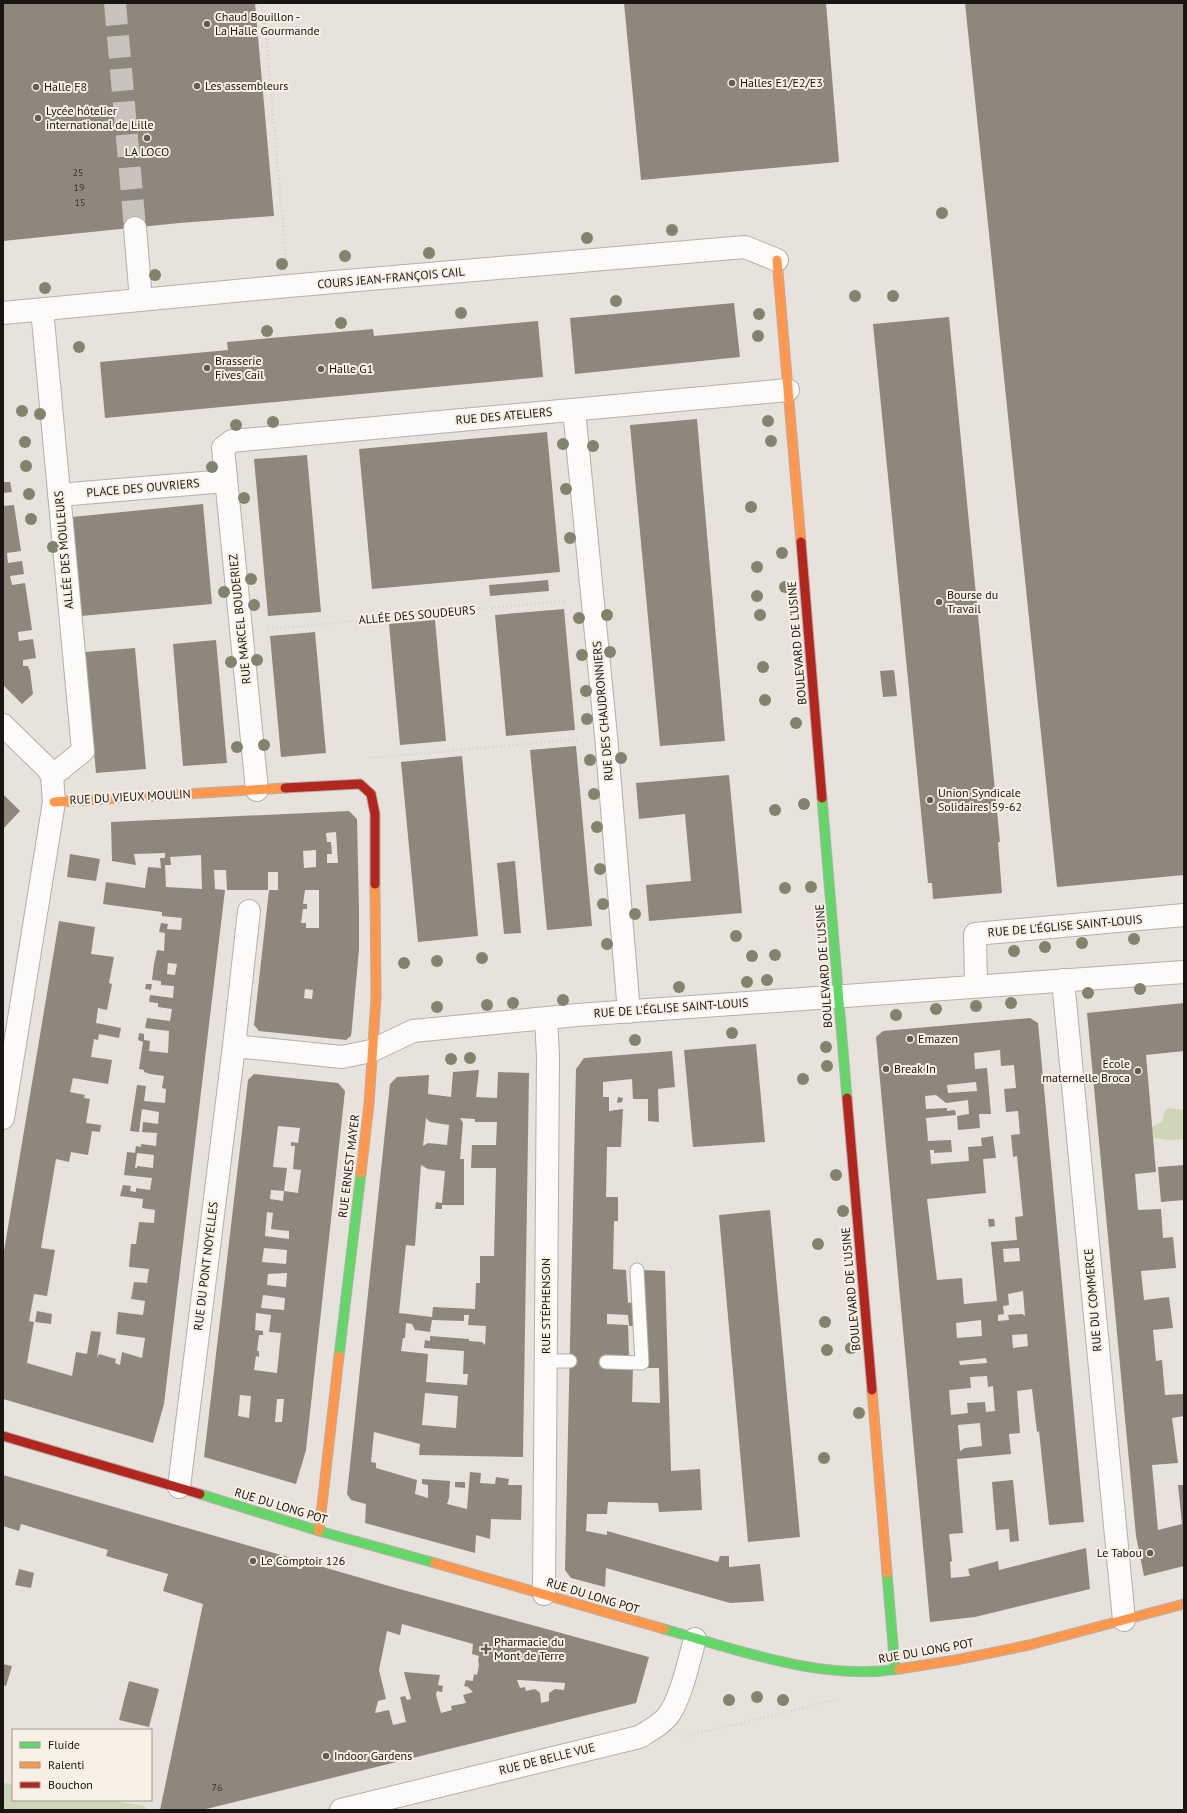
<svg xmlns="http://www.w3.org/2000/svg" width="1187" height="1813" viewBox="0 0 1187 1813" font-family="'PT Sans',sans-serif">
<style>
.green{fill:#cfd5b7}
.building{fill:#8f877c;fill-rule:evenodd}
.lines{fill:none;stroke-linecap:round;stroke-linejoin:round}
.street-tunnel{stroke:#c9c3be;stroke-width:22;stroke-dasharray:22 11;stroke-linecap:butt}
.lane-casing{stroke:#b3afaa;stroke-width:15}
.street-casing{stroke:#b3afaa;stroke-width:24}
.fast-casing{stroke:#b3afaa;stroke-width:11}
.slow-casing{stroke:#b3afaa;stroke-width:11}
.jam-casing{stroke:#b3afaa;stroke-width:11}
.path{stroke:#d2d0ce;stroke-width:2.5;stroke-dasharray:1 3;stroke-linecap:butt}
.lane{stroke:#fcfbfa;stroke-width:13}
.street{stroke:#fcfbfa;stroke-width:22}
.fast{stroke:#63d668;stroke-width:9}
.slow{stroke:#ff974d;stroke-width:9}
.jam{stroke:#b3261e;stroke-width:9}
.tree{fill:#81836d}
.poi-dot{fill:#615d59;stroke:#f9f0e5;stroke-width:1.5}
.labels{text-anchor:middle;stroke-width:4;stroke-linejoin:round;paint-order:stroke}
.number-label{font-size:10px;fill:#36322c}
.poi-label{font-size:12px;fill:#181512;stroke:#f9f0e5;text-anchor:start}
.street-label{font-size:12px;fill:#181512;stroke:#f9f0e5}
</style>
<rect width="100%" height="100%" fill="#e8e2dc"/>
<path class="green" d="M1168 1108 1184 1110V1139L1168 1140 1154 1138 1152 1127 1162 1122 1165 1111Z
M3 1783 13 1784V1800H108L144 1806 148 1810H3Z"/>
<path class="building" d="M3 3H255L274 216 179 223 3 241Z
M624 3H826L839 162 641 180Z
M965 3H1184V875L1057 887Z
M734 303 740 357 575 374 570 318Z
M949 317 1000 842H998L1002 893 933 899 932 883H928L873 324Z
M538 321 543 377 105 418 100 362 228 350 227 342 373 329 374 336Z
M697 419 725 741 660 746 630 425Z
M547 432 560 572 372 589 359 449Z
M307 455 321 612 268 616 254 459Z
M3 482H10L12 492 3 493Z
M203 504 212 604 81 616 72 517Z
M14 505 21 551 7 553 8 563 22 561 24 574 10 576 12 585 25 583 32 630 18 632 19 641 33 639 36 658 23 660V666H28L30 671 33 694 22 704 3 685V506Z
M548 580 549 591 490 596 489 585Z
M564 609 575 730 506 736 495 615Z
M435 620 446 741 400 745 389 624Z
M315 632 326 753 281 757 270 636Z
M216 640 227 763 183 766 173 644Z
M135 648 146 769 96 773 85 652Z
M894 670 897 696 883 697 880 671Z
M576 746 592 926 547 930 530 750Z
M462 756 478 936 418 942 401 762Z
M729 775 742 913 649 921 646 885 691 881 685 814 639 819 636 783Z
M3 794 20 811 3 829Z
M349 811 357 819 359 910V949L352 1027 351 1036 346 1040 259 1031 254 1025 269 890H278V872H268V890H227L226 870H214L215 889 225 890 164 1404 153 1443 3 1399V1257L59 921 95 927 91 954 114 957 109 983 112 984 107 1010 98 1008 96 1023 121 1028 119 1038 99 1034 98 1040 94 1039 91 1057 112 1060 108 1084 73 1078 70 1092 85 1095 84 1098 90 1099 86 1123 101 1125 100 1132 92 1131 88 1155 71 1152 69 1162 56 1159 41 1248 55 1250 47 1296 34 1294 29 1321 34 1322 27 1363 72 1376 76 1352 87 1354 91 1331 101 1332 97 1358 99 1354 116 1359 115 1363 120 1365 122 1352 142 1358 145 1338 116 1334 118 1312 143 1315 145 1301 131 1299 134 1282 147 1283 149 1269 129 1267 131 1244H136L139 1222 154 1223 155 1210 142 1208 143 1199 120 1196 123 1185 131 1186 130 1191 136 1192V1188L150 1190 152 1178 124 1175 127 1152 135 1153 136 1146 141 1147V1144L156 1146 157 1133 142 1132 143 1122 158 1124 159 1112 142 1109 139 1132 130 1131 137 1085 146 1086 144 1101 165 1103 166 1089 162 1088 164 1076 150 1074 144 1072V1070L139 1069 143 1042 138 1040 139 1033 144 1034V1040L150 1041 149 1051 168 1053 169 1031 145 1028 147 1018 170 1021 172 1009 158 1007V1003L149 1002 150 995 173 998 174 986 161 985V981L152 980 154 964 157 950 164 951 165 933 159 932 161 923 168 924 167 929 181 930 182 918 162 916V912L103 904 106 882 145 888 148 867 161 868 160 858H165V853L134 854 136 865 112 861 111 822ZM336 832 338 863H327V854H332L331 842H327L326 833ZM316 850V867L304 868 303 851ZM201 855 202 889 166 887 165 865H171L170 857ZM305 890H319V928H306V923H301L303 909H307V904H303ZM168 963 177 964 175 975 167 974ZM305 989 313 990 312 999 304 998ZM137 1153 154 1155 153 1168 137 1166V1168H135Z
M70 854 100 859 96 881 67 877Z
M515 861 521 933 504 934 497 863Z
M146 984H152L151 990 145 989Z
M1184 1003V1051L1146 1055 1156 1172 1135 1174 1138 1210 1161 1209 1163 1238 1173 1237 1176 1268 1141 1271 1144 1300 1169 1297 1173 1328 1153 1330 1156 1361 1162 1360 1165 1395 1184 1394V1416L1172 1418 1178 1463 1152 1465 1158 1530 1182 1524 1178 1485H1184V1566L1144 1576 1136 1536 1087 1013Z
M1030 1018 1038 1023 1084 1522 1049 1525 1039 1431 1037 1432 1032 1389 1017 1391 1020 1433 1009 1434 1011 1454 957 1459 963 1533 949 1534 952 1561 950 1562 951 1578 970 1576 968 1569 998 1561 999 1570 1086 1548 1090 1589 975 1617 930 1622 876 1037 883 1031ZM1000 1050 1001 1066 1014 1065 1016 1088 1004 1089 1006 1112 1018 1111 1020 1134 1011 1135 1013 1157 1017 1156 1023 1216 1015 1217 1017 1240 991 1242 997 1301 964 1304 962 1278 937 1280 927 1199 986 1193 983 1159 996 1158 993 1136 981 1138 982 1146 968 1147 969 1161 931 1164 930 1150H934V1153L952 1152 951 1140 928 1141 926 1118 956 1115 955 1110 947 1111V1108L926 1109 925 1096 936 1095 946 1103 968 1100 969 1114 957 1116 958 1130 980 1128 979 1114H991L987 1068 975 1069 974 1053ZM976 1082 977 1091 948 1093 947 1085ZM1019 1248 1020 1261 1004 1262 1003 1249ZM1023 1291 1025 1316 1022 1314 1008 1315 1009 1320 998 1321V1315L1004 1314 1003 1306 1009 1305 1008 1294ZM981 1320 982 1336 957 1338 956 1323ZM1027 1334 1028 1346 1013 1348 1012 1335ZM986 1358 987 1363 960 1365 959 1361ZM987 1376 988 1387 993 1386 995 1411 986 1412 985 1402 967 1403 968 1413 951 1415 949 1390 971 1388 970 1377ZM980 1423 982 1446 965 1448 960 1451 958 1425Z
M756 1044 765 1142 693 1147 684 1050Z
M672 1051 675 1087 658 1089 659 1122 648 1121V1099H633L632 1079 603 1082V1097H609V1111L623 1109 621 1147H607L606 1197H618V1221H614L613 1269 626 1270 628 1303 634 1302V1326H629L628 1315 607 1314V1324L628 1325 629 1357 633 1368 632 1402 660 1403 659 1368H647L644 1270 665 1271 671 1471 700 1469 702 1510 659 1512 658 1503 608 1502 607 1514H587L586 1531 607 1535V1531L718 1562 720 1556H729V1567L760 1564 764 1601 730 1603 606 1568 605 1587 571 1578 565 1570 576 1069 584 1058Z
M479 1070 476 1097 497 1098 498 1072 529 1073 523 1457 419 1455 420 1444 374 1432 371 1462 376 1463V1468L417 1480 415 1494 428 1498V1485L422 1484V1479L450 1481 449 1498 447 1504 467 1509 470 1472 481 1473 480 1483 495 1484 496 1477 509 1479 508 1485H522L521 1520 491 1519 490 1539 476 1535 475 1553 365 1523 366 1504 351 1500 347 1494 390 1084 397 1077 429 1075 428 1094 451 1097 453 1072ZM426 1118 430 1122 449 1125 447 1145 428 1143 423 1146ZM460 1118 475 1119V1122H497L496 1145H472L471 1168H496L494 1256H480V1283H476L475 1309 433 1307 432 1317 399 1313 406 1245 415 1246 421 1165 428 1169 445 1171 442 1203 436 1202 435 1209H442V1205H464V1159H460L463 1123ZM464 1315H469L468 1325 486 1326 485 1345 482 1342 469 1341V1339L430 1336V1341L425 1340 424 1348 464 1351 463 1374H468L467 1385 426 1382 428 1354 401 1351 403 1338H405L406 1323 412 1324 415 1330 430 1332 432 1320 464 1321ZM425 1393 458 1396 456 1428 422 1425Z
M254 1074 338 1083 345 1091 306 1450 296 1484 204 1457 248 1080ZM278 1126 300 1128 298 1143 291 1142V1146H295L293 1169 301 1170 298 1193 284 1191 283 1201 270 1199 271 1190 284 1191 287 1168 273 1167ZM267 1212 273 1213 271 1229 289 1231V1239L265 1236ZM264 1248 287 1250 286 1264 262 1262ZM287 1273 286 1287 267 1285 268 1274ZM263 1295 285 1298 284 1310 261 1308ZM256 1313 271 1315 269 1332 281 1333 277 1373 254 1370 256 1356 259 1357V1351H257L259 1335H263V1331L255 1330ZM240 1395 251 1396 249 1418 238 1416ZM277 1399H284L282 1422H275Z
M618 1097 623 1098 622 1102 617 1103Z
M1184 1165V1200L1161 1202 1158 1167Z
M770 1210 800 1537 748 1542 719 1215Z
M988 1219H994L995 1226 989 1227Z
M37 1311 52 1314 51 1324 35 1322Z
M3 1475 396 1588 649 1657 636 1703 202 1810H160L203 1604 163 1591 168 1574 106 1556 108 1550 21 1524 19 1531 3 1526ZM402 1624 473 1644 472 1654 479 1656 478 1661 479 1665 477 1675 474 1674 473 1681 466 1680 464 1686 468 1687 473 1692 463 1695 466 1703 451 1706 452 1710 441 1713 436 1695 437 1691 442 1692 443 1686 438 1685 440 1675 404 1672 411 1699 407 1700 405 1696 400 1697 406 1722 393 1725 389 1710 375 1713 378 1701 386 1699 379 1670 387 1631 400 1635ZM517 1680H520L565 1683 564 1690 555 1689 549 1693V1701L541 1703 540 1693 535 1689 526 1691 525 1687 520 1688Z
M1013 1480 1019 1541 1010 1542 1009 1529 996 1530 992 1482Z
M455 1482H465V1488L455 1487Z
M19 1569 34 1573 31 1588 15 1585Z
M3 1664 12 1666 6 1686 3 1685Z
M129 1681 159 1689 149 1727 119 1720Z"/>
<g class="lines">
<path class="street-tunnel" d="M115 3 135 228"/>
<defs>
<path id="lane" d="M546 1361H570
M606 1362 642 1363 637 1270"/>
<path id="street" d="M135 228 141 300
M42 309 83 751 52 776
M3 313 288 286 745 247 777 260
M574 410 606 736 629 1012
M59 495 226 481
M3 725 48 769 52 776 54 802 3 1118
M257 790 223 448 232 441 788 390
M1063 980 1124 1620
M976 986 975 934 1184 915
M234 1046 342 1057 371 1051 413 1031 577 1015 1184 972
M179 1487 234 1046 249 911
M544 1594 548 1056 546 1019
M341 1810 639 1737C649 1731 659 1726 667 1717 681 1700 689 1660 695 1639"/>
<path id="fast" d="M822 798 847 1098
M339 1356 361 1173
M200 1494 319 1531 435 1563
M887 1573 895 1669
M664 1629C738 1650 821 1681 899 1669"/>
<path id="slow" d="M777 260 801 542
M54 802 285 788
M361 1173 369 1104 376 998 375 884
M872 1390 887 1573
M319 1531 339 1356
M435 1563 664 1629
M899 1669 956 1660 1029 1645 1184 1604"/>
<path id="jam" d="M801 542 822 798
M285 788 360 784 371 794 375 814V884
M847 1098 872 1390
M3 1436 200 1494"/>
</defs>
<use href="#lane" class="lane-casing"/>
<use href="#street" class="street-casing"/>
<use href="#fast" class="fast-casing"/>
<use href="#slow" class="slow-casing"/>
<use href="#jam" class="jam-casing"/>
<path class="path" d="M263 3 286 260
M268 629 565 601
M369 758 579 739
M686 1736 840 1699"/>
<use href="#lane" class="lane"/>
<use href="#street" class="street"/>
<use href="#fast" class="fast"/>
<use href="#slow" class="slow"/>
<use href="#jam" class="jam"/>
</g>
<g class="tree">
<circle cx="942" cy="213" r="6"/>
<circle cx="672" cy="230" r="6"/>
<circle cx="587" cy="238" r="6"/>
<circle cx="429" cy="253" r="6"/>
<circle cx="345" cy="256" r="6"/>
<circle cx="282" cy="264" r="6"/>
<circle cx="155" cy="275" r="6"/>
<circle cx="45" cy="288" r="6"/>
<circle cx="855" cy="296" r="6"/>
<circle cx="893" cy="296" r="6"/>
<circle cx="616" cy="301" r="6"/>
<circle cx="461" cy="313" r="6"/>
<circle cx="759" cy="314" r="6"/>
<circle cx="341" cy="323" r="6"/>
<circle cx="267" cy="331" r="6"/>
<circle cx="758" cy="336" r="6"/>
<circle cx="79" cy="347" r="6"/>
<circle cx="22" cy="411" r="6"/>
<circle cx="40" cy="414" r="6"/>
<circle cx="768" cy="421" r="6"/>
<circle cx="273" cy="422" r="6"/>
<circle cx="236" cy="425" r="6"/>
<circle cx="771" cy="441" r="6"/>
<circle cx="25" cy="442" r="6"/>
<circle cx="563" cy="444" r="6"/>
<circle cx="593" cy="446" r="6"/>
<circle cx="26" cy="466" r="6"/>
<circle cx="212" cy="467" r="6"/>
<circle cx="566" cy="489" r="6"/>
<circle cx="29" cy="494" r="6"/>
<circle cx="244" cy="498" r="6"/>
<circle cx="751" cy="507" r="6"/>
<circle cx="31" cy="519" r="6"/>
<circle cx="570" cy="538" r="6"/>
<circle cx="53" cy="547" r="6"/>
<circle cx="782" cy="553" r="6"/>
<circle cx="757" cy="567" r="6"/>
<circle cx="251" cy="579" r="6"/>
<circle cx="785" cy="587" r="6"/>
<circle cx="224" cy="592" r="6"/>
<circle cx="757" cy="596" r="6"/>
<circle cx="254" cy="605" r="6"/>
<circle cx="607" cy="615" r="6"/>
<circle cx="760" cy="615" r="6"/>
<circle cx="579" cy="618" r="6"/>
<circle cx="610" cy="652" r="6"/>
<circle cx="582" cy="655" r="6"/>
<circle cx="257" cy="660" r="6"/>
<circle cx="231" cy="662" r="6"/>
<circle cx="763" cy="667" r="6"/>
<circle cx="586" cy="691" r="6"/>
<circle cx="765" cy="700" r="6"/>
<circle cx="587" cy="719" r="6"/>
<circle cx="796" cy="723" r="6"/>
<circle cx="264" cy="745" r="6"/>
<circle cx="237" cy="747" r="6"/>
<circle cx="621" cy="758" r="6"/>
<circle cx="590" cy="760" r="6"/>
<circle cx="594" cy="794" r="6"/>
<circle cx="804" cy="804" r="6"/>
<circle cx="775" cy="810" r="6"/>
<circle cx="597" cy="827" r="6"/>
<circle cx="600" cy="869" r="6"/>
<circle cx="811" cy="887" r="6"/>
<circle cx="785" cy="888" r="6"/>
<circle cx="603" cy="904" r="6"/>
<circle cx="635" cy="914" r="6"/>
<circle cx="736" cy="936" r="6"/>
<circle cx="1134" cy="939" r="6"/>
<circle cx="1082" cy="943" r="6"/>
<circle cx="607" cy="944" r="6"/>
<circle cx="1045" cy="947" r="6"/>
<circle cx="1014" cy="951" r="6"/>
<circle cx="775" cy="955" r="6"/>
<circle cx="752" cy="956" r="6"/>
<circle cx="482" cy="958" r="6"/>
<circle cx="437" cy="961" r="6"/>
<circle cx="404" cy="963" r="6"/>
<circle cx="767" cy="980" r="6"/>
<circle cx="747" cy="982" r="6"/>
<circle cx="679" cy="987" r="6"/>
<circle cx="1140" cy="989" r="6"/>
<circle cx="1088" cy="993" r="6"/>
<circle cx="563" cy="1000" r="6"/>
<circle cx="513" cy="1003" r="6"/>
<circle cx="1011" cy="1003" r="6"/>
<circle cx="487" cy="1005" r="6"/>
<circle cx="976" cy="1006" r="6"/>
<circle cx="437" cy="1007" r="6"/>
<circle cx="936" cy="1009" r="6"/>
<circle cx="896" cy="1015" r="6"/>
<circle cx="732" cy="1033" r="6"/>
<circle cx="635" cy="1040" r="6"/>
<circle cx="826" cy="1047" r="6"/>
<circle cx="470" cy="1058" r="6"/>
<circle cx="451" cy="1059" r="6"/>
<circle cx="827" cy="1066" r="6"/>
<circle cx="803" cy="1079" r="6"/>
<circle cx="836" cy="1175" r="6"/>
<circle cx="843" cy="1211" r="6"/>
<circle cx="818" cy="1244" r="6"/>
<circle cx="825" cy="1322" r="6"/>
<circle cx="851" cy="1348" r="6"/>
<circle cx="827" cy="1350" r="6"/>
<circle cx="859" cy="1413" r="6"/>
<circle cx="824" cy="1458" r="6"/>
<circle cx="757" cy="1697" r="6"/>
<circle cx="729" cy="1700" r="6"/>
<circle cx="783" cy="1700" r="6"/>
</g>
<g class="poi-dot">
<circle cx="207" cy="24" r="4"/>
<circle cx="732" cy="83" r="4"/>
<circle cx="197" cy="86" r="4"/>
<circle cx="36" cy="87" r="4"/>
<circle cx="38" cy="118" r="4"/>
<circle cx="147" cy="138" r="4"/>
<circle cx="207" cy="368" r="4"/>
<circle cx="321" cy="369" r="4"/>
<circle cx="939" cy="602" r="4"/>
<circle cx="930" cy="800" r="4"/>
<circle cx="910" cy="1039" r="4"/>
<circle cx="886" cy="1069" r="4"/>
<circle cx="1138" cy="1071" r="4"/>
<circle cx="1150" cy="1553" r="4"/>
<circle cx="253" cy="1561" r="4"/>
<path d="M484 1643h4v4h4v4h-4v4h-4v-4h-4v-4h4z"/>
<circle cx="326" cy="1756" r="4"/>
</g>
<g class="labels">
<g class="number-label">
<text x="78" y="176">25</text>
<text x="79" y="191">19</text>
<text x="80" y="206">15</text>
<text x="217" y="1791">76</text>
</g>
<g class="poi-label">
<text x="215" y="21">Chaud Bouillon -<tspan x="215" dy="14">La Halle Gourmande</tspan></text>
<text x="740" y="87">Halles E1/E2/E3</text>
<text x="205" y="90">Les assembleurs</text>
<text x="44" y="91">Halle F8</text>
<text x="46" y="115">Lycée hôtelier<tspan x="46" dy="14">international de Lille</tspan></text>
<text x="147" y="156" text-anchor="middle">LA LOCO</text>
<text x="215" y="365">Brasserie<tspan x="215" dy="14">Fives Cail</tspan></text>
<text x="329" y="373">Halle G1</text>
<text x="947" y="599">Bourse du<tspan x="947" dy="14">Travail</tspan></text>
<text x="938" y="797">Union Syndicale<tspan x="938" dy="14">Solidaires 59-62</tspan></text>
<text x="918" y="1043">Emazen</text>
<text x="1130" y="1068" text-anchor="end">École<tspan x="1130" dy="14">maternelle Broca</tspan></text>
<text x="894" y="1073">Break In</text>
<text x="1142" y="1557" text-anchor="end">Le Tabou</text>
<text x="261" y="1565">Le Comptoir 126</text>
<text x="494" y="1646">Pharmacie du<tspan x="494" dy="14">Mont de Terre</tspan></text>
<text x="334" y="1760">Indoor Gardens</text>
</g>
<g class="street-label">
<text transform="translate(391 278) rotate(-5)" y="4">COURS JEAN-FRANÇOIS CAIL</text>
<text transform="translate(504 416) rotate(-5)" y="4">RUE DES ATELIERS</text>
<text transform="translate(143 488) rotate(-5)" y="4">PLACE DES OUVRIERS</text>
<text transform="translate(64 550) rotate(-95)" y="4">ALLÉE DES MOULEURS</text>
<text transform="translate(417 615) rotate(-5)" y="4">ALLÉE DES SOUDEURS</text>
<text transform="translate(240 619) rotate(-96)" y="4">RUE MARCEL BOUDERIEZ</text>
<text transform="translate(797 643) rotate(-95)" y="4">BOULEVARD DE L'USINE</text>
<text transform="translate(603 711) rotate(-95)" y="4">RUE DES CHAUDRONNIERS</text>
<text transform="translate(130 797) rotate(-3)" y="4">RUE DU VIEUX MOULIN</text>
<text transform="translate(1065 926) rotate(-5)" y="4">RUE DE L'ÉGLISE SAINT-LOUIS</text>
<text transform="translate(824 966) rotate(-94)" y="4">BOULEVARD DE L'USINE</text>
<text transform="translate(671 1008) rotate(-4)" y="4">RUE DE L'ÉGLISE SAINT-LOUIS</text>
<text transform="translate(349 1166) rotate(-83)" y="4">RUE ERNEST MAYER</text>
<text transform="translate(206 1266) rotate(-83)" y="4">RUE DU PONT NOYELLES</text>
<text transform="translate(851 1289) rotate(-95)" y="4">BOULEVARD DE L'USINE</text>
<text transform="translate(1093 1300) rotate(-95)" y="4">RUE DU COMMERCE</text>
<text transform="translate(546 1306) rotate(-90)" y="4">RUE STÉPHENSON</text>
<text transform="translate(281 1506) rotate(17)" y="4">RUE DU LONG POT</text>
<text transform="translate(593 1596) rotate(17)" y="4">RUE DU LONG POT</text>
<text transform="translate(926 1651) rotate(-10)" y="4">RUE DU LONG POT</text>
<text transform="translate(547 1759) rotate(-14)" y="4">RUE DE BELLE VUE</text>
</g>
</g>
<rect width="1187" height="1813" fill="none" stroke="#181512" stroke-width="8"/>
<rect x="12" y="1729" width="140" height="72" fill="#f9f0e5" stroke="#9f9891"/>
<rect x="20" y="1742" width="20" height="6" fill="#63d668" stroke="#9f9891"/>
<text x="48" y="1749" font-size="12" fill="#181512">Fluide</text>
<rect x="20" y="1762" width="20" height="6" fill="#ff974d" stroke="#9f9891"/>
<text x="48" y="1769" font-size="12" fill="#181512">Ralenti</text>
<rect x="20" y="1782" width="20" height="6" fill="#b3261e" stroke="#9f9891"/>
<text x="48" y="1789" font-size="12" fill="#181512">Bouchon</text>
</svg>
